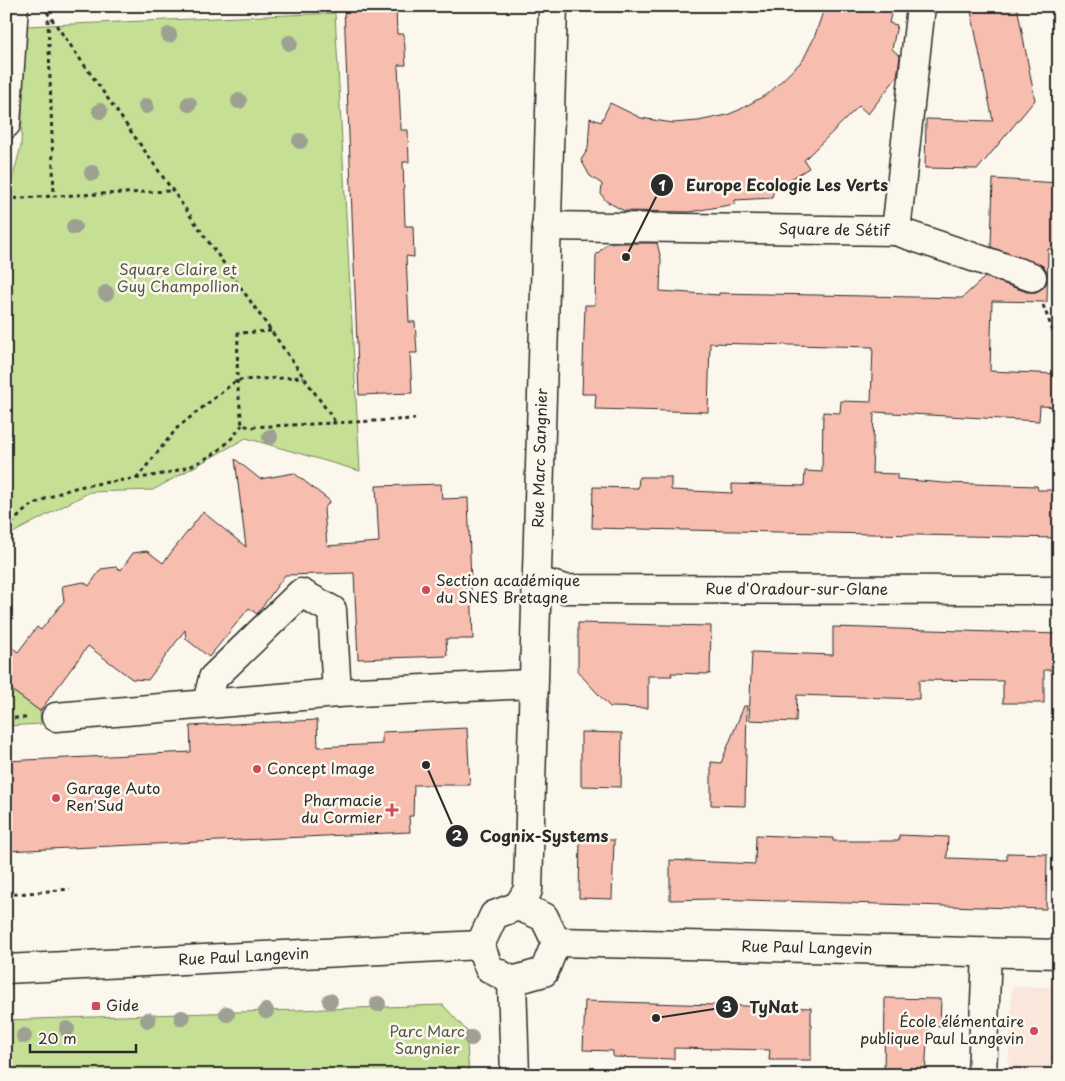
<svg xmlns="http://www.w3.org/2000/svg" width="1065" height="1081" viewBox="0 0 1065 1081" font-family="'Playpen Sans',sans-serif">
<style>
.built{fill:#fae6da}
.green{fill:#c5df95;stroke:#788560}
.building{fill:#f7bdaf;stroke:#2b2b2b}
.lines{fill:none;stroke-linecap:round;stroke-linejoin:round}
.minor-casing{stroke:#2b2b2b;stroke-width:31}
.tertiary-casing{stroke:#2b2b2b;stroke-width:31}
.path{stroke:#2b2b2b;stroke-width:3;stroke-dasharray:4 4;stroke-linecap:butt}
.minor{stroke:#fbf7ec;stroke-width:28}
.tertiary{stroke:#fbf7ec;stroke-width:28}
.tree{fill:#9ea091}
.poi-dot{fill:#d1495b;stroke:#fbf7ec;stroke-width:2}
.labels{text-anchor:middle;stroke-width:5;stroke-linejoin:round;paint-order:stroke}
.street-label{font-size:15px;fill:#2b2b2b;stroke:#fbf7ec}
.park-label{font-size:15px;fill:#525846;stroke:#fbf7ec}
.poi-label{font-size:15px;fill:#2b2b2b;stroke:#fbf7ec;text-anchor:start}
.leader{fill:none;stroke:#2b2b2b;stroke-width:2}
.callout-dot{fill:#2b2b2b;stroke:#fbf7ec;stroke-width:2}
.mark-label{font-size:15px;text-anchor:middle;font-weight:bold;fill:#fff}
.callout-label{font-size:16px;text-anchor:middle;font-weight:bold;fill:#2b2b2b;stroke:#fbf7ec;stroke-width:5;stroke-linejoin:round;paint-order:stroke}
</style>
<rect width="100%" height="100%" fill="#fbf7ec"/>
<filter id="ink" filterUnits="userSpaceOnUse"><feTurbulence type="fractalNoise" baseFrequency=".02" numOctaves="2"/><feDisplacementMap in="SourceGraphic" scale="10" xChannelSelector="R" yChannelSelector="G"/><feConvolveMatrix kernelMatrix="1 2 1 2 8 2 1 2 1" color-interpolation-filters="sRGB"/></filter>
<g filter="url(#ink)">
<path class="built" d="M1012 987H1059V1075H1008Z"/>
<path class="green" d="M335 13 360 471 246 438 153 490 90 492 11 534 6 540V203L21 146 25 26Z
M6 686 40 711 41 724 6 726Z
M443 1005 466 1030 469 1075H6V1020Z"/>
<path class="building" d="M344 6H396L397 34H404L406 65H398L401 130H408L409 162H403L405 226H413L414 257 406 256 409 322H415L417 353H410L412 393 359 395Z
M825 6H893L889 23 897 25 892 49 900 56 897 77 868 114 859 106 804 160 809 168 774 189 772 198 735 200V204L689 212 624 211 606 201 601 194 602 184 590 176 581 160 588 149 590 118 601 122 610 103 641 118 673 123 698 121 727 115 739 110 769 93 803 60 814 38Z
M970 6H1017L1035 100 978 169 925 168 926 119 993 121Z
M993 179 1059 183V249H1048L1047 302 992 301 990 371 1059 374V407L1040 406 1039 421 874 412 872 473 897 474V479L944 483 1037 486 1038 490H1059V538L592 528 593 487 638 488 639 477H671V490L732 493V484L804 486 805 471 822 472 823 412 840 413 841 401 871 402 873 347 710 343 708 412 595 409 596 394H582L585 305H595L596 255 608 243H657L661 259 660 291 719 295V293L962 298 985 277 1027 292H1036L1043 288 1047 282V273L1043 266 991 247Z
M235 459 260 479 294 473 330 501 324 509 327 546 379 542 376 486 441 484 442 499 468 498 473 639H446L447 656 358 659 354 573 285 575 258 613 257 614 249 608 209 657 186 639 185 630 148 680 132 679 88 646 40 711 6 686V643L18 652 37 627 41 630 64 601 62 586 84 582 89 586 101 569 116 567 121 570 133 553 147 551 163 563 203 512 246 547Z
M578 623 711 626 710 674 671 673 672 676H648V708L610 707 578 672Z
M833 627 1059 634V670H1044V703H1003V681L919 680V699L797 695 796 722 749 720 752 652 833 655Z
M744 706H747L745 806 711 805V762L721 763Z
M317 720 318 747 382 744V732L467 728 470 785H414L413 816H409L410 832 6 851V761L191 752 190 726Z
M581 732 622 733 621 787 581 786Z
M756 835 833 838V841H899V835L948 837 947 858 1007 860V853L1047 854 1046 909 712 899 670 900V860L755 864Z
M580 839 614 840 612 899 579 898Z
M885 998 941 999 940 1026H928L925 1075H884Z
M585 1001 811 1008V1060H769L770 1050 674 1048V1059L613 1057V1051L583 1050Z"/>
<g class="lines">
<defs>
<g id="minor">
<path d="M6 124 14 6"/>
<path id="s1" d="M546 226 896 231 921 6"/>
<path d="M896 231 1032 277"/>
<path id="s2" d="M537 581 565 589 1059 590"/>
<path d="M207 703 213 678 301 593 332 610 337 693"/>
<path d="M56 717 337 693 532 684"/>
<path id="s3" d="M518 906 528 890 553 6"/>
<path d="M512 981 515 1075"/>
<path d="M982 1075 987 952"/>
</g>
<g id="tertiary">
<path d="M518 906 544 917 556 942 544 972 512 981 489 968 480 945 494 915Z"/>
<path id="s4" d="M556 942 1059 954"/>
<path id="s5" d="M6 969 480 945"/>
</g>
</defs>
<use href="#minor" class="minor-casing"/>
<use href="#tertiary" class="tertiary-casing"/>
<path class="path" d="M47 12 336 423
M48 19 54 196 171 191
M6 199 54 196
M1043 305 1059 347
M271 331 238 333 237 380 242 425 250 427 415 419
M136 479 178 427 237 380 304 377
M6 530C13 523 22 511 31 506 46 498 67 489 84 486 142 475 205 480 242 425
M6 718H26
M6 895 70 889"/>
<use href="#minor" class="minor"/>
<use href="#tertiary" class="tertiary"/>
</g>
<g class="tree">
<circle cx="169" cy="35" r="8"/>
<circle cx="290" cy="43" r="8"/>
<circle cx="239" cy="101" r="8"/>
<circle cx="189" cy="104" r="8"/>
<circle cx="146" cy="106" r="8"/>
<circle cx="100" cy="111" r="8"/>
<circle cx="300" cy="141" r="8"/>
<circle cx="92" cy="173" r="8"/>
<circle cx="74" cy="227" r="8"/>
<circle cx="106" cy="293" r="8"/>
<circle cx="270" cy="437" r="8"/>
<circle cx="330" cy="1001" r="8"/>
<circle cx="378" cy="1004" r="8"/>
<circle cx="266" cy="1011" r="8"/>
<circle cx="227" cy="1014" r="8"/>
<circle cx="182" cy="1018" r="8"/>
<circle cx="148" cy="1020" r="8"/>
<circle cx="67" cy="1029" r="8"/>
<circle cx="24" cy="1036" r="8"/>
<circle cx="471" cy="1038" r="8"/>
</g>
</g>
<g class="poi-dot">
<circle cx="426" cy="590" r="5"/>
<circle cx="257" cy="769" r="5"/>
<circle cx="56" cy="798" r="5"/>
<path d="M389.5 802.5h5v5h5v5h-5v5h-5v-5h-5v-5h5z"/>
<rect x="91" y="1001" width="10" height="10" rx="2.5"/>
<circle cx="1034" cy="1031" r="5"/>
</g>
<g class="labels">
<g class="street-label">
<text dy="5" stroke="none"><textPath href="#s1" startOffset="288">Square de Sétif</textPath></text>
<text dy="5" stroke="none"><textPath href="#s3" startOffset="451">Rue Marc Sangnier</textPath></text>
<text dy="5" stroke="none"><textPath href="#s2" startOffset="261">Rue d'Oradour-sur-Glane</textPath></text>
<text dy="5" stroke="none"><textPath href="#s4" startOffset="251">Rue Paul Langevin</textPath></text>
<text dy="5" stroke="none"><textPath href="#s5" startOffset="238">Rue Paul Langevin</textPath></text>
</g>
<g class="park-label">
<text x="178" y="275">Square Claire et<tspan x="178" dy="17">Guy Champollion</tspan></text>
<text x="427" y="1037">Parc Marc<tspan x="427" dy="17">Sangnier</tspan></text>
</g>
<g class="poi-label">
<text x="436" y="586">Section académique<tspan x="436" dy="17">du SNES Bretagne</tspan></text>
<text x="267" y="774">Concept Image</text>
<text x="66" y="794">Garage Auto<tspan x="66" dy="17">Ren'Sud</tspan></text>
<text x="382" y="806" text-anchor="end">Pharmacie<tspan x="382" dy="17">du Cormier</tspan></text>
<text x="106" y="1011">Gide</text>
<text x="1024" y="1027" text-anchor="end">École élémentaire<tspan x="1024" dy="17">publique Paul Langevin</tspan></text>
</g>
</g>
<path class="leader" d="M626 257L662 185M426 765L457 836M656 1018L727 1007"/>
<g class="callout-dot">
<circle cx="626" cy="257" r="5"/>
<circle cx="426" cy="765" r="5"/>
<circle cx="656" cy="1018" r="5"/>
<circle cx="662" cy="185" r="12"/>
<circle cx="457" cy="836" r="12"/>
<circle cx="727" cy="1007" r="12"/>
</g>
<g class="mark-label">
<text x="662" y="191">1</text>
<text x="457" y="841">2</text>
<text x="727" y="1012">3</text>
</g>
<g class="callout-label">
<text x="787" y="191">Europe Ecologie Les Verts</text>
<text x="544" y="842">Cognix-Systems</text>
<text x="774" y="1013">TyNat</text>
</g>
<rect width="1065" height="1081" fill="none" stroke="#fbf7ec" stroke-width="25"/>
<rect x="12" y="12" width="1040" height="1056" fill="none" stroke="#2b2b2b" stroke-width="2" filter="url(#ink)"/>
<path d="M30 1044v8h106v-8" fill="none" stroke="#2b2b2b" stroke-width="2.5"/>
<text x="38" y="1044" font-size="15" fill="#2b2b2b" stroke="#fbf7ec" stroke-width="4" paint-order="stroke">20 m</text>
</svg>
